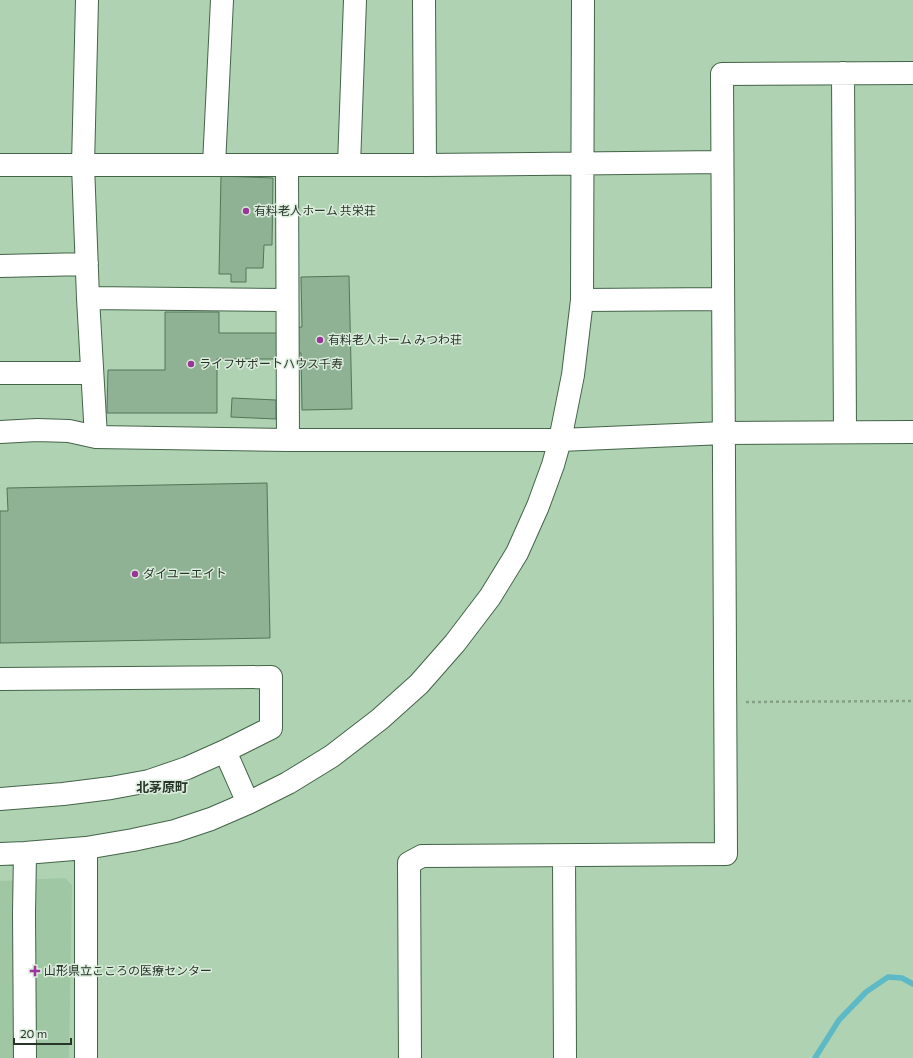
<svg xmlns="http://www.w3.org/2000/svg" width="913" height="1058" viewBox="0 0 913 1058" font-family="Commissioner,'Noto Sans JP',sans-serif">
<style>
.built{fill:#a0c7a4}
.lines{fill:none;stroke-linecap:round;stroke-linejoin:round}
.stream{stroke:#5db9c6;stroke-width:5.5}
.building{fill:#90b294;stroke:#547458}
.minor-casing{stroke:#446448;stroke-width:24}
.path{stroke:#85a188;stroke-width:2.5;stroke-dasharray:3 3;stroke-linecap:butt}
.minor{stroke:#fff;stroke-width:22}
.poi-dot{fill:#9a359a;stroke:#dceddd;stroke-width:1.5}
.labels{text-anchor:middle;stroke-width:3;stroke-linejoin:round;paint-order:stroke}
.poi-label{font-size:12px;fill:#283629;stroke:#dceddd;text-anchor:start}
.neighbourhood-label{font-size:13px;font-weight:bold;fill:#283629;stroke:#dceddd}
</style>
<rect width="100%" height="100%" fill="#afd2b3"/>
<path class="built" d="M65 878 72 885 69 1058H0V881Z"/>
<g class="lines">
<path class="stream" d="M815 1058 839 1020 866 992 888 977 902 978 913 984"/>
</g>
<path class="building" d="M221 176 273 178 272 245H264L263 268H246V282H231V274H219Z
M349 276 352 409 302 410 301 353H290V328L302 327 301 277Z
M165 312H219V333H277V359H217V413H107L108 370H165Z
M232 398 276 400V419L231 417Z
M267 483 270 638 0 643V511H8L7 488Z"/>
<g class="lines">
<defs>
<path id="minor" d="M87 0 83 165 88 298 96 437
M424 0 425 165
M843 73 845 432
M0 165H425L722 162
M214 165 222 0
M287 165 288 440
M349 165 355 0
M0 266 87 264
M88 298 287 300
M582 300 723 299
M0 373H92
M0 432 37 430 69 431 96 437 288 440H560L724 433 913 432
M0 679 271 677V728L225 751 187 768 149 781 111 788 63 794 0 799
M225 751 248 803
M0 854 25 853 86 848 133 840 175 831 211 819 248 803 288 783 332 756 380 719 419 684 455 643 490 597 517 553 538 506 553 465 560 440 573 375 582 300 583 0
M564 856 565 1058
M25 1058 24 913 25 853
M86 1058V848
M410 1058 409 863 422 856 726 854 722 74 913 73"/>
</defs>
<use href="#minor" class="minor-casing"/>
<path class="path" d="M746 702 913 701"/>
<use href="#minor" class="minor"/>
</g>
<g class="poi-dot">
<circle cx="246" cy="211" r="4"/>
<circle cx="320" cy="340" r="4"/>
<circle cx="191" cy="364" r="4"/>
<circle cx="135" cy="574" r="4"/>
<path d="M33 965h4v4h4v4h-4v4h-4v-4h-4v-4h4z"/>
</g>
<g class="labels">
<g class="poi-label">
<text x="254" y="215">有料老人ホーム 共栄荘</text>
<text x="328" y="344">有料老人ホーム みつわ荘</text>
<text x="199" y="368">ライフサポートハウス千寿</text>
<text x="143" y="578">ダイユーエイト</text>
<text x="44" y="975">山形県立こころの医療センター</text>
</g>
<g class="neighbourhood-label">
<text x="162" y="792">北茅原町</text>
</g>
</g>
<path d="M14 1038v6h57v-6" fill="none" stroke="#283629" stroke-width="2"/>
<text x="20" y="1038" font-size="12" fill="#283629" stroke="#dceddd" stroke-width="3" paint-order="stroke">20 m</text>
</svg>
